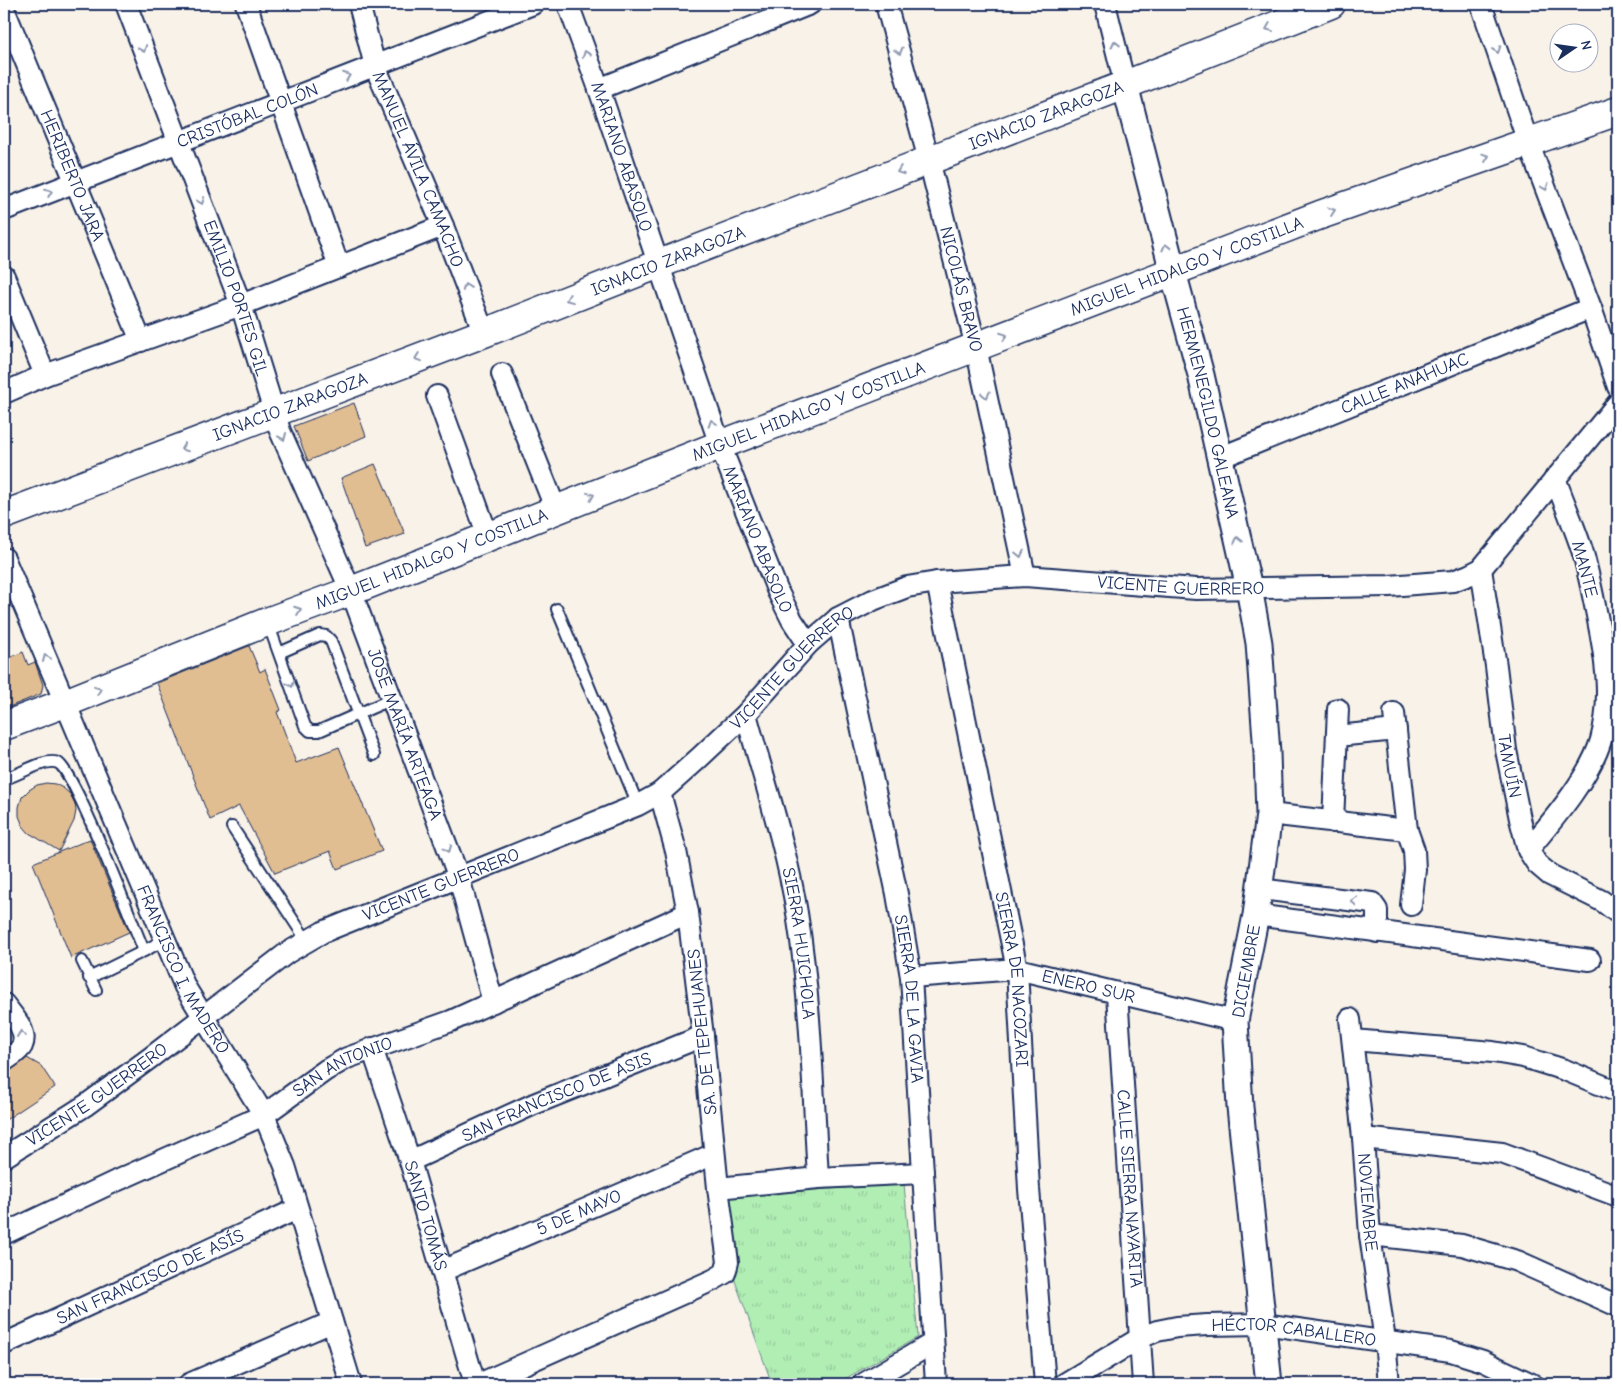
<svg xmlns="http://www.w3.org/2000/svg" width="1622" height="1388" viewBox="0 0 1622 1388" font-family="'Comic Neue',sans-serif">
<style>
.park{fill:url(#park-tufts);stroke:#668e89}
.building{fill:#e1bd92;stroke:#1b2f5e}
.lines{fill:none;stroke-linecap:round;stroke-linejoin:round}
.service-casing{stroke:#1b2f5e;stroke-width:14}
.minor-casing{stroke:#1b2f5e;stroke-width:24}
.tertiary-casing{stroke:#1b2f5e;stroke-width:29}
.secondary-casing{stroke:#1b2f5e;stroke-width:31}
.service{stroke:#fff;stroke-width:10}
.minor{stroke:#fff;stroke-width:20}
.tertiary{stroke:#fff;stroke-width:25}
.secondary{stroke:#fff;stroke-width:28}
.oneway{stroke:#8d97ae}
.labels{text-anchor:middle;stroke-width:4;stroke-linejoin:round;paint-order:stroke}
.street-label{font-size:18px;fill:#1b2f5e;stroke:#fff}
</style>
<defs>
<pattern id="park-tufts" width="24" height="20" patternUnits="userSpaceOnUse" patternTransform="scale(1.25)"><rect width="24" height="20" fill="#b1eeb4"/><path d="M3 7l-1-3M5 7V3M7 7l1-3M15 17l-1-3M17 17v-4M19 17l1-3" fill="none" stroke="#98cc9d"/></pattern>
</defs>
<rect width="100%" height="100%" fill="#f9f2e9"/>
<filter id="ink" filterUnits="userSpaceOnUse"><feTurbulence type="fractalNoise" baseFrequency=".02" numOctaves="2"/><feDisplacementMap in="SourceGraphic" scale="10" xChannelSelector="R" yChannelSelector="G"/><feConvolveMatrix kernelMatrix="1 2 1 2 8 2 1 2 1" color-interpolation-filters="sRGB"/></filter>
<g filter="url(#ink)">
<path class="park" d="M904 1184 918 1337 836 1384H772L734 1278 725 1196Z"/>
<path class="building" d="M354 403 366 436 308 461 294 426Z
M375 464 405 534 365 548 341 478Z
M249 646 260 672 265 669 281 710 277 712 296 763 339 747 382 851 337 869 330 851 275 873 239 806 210 820 157 683Z
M23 652 28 665 35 662 43 685 41 694 4 709V660Z
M46 783 55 784 63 788 70 794 75 804 76 811 74 821 59 851 29 833 23 826 19 816V807L22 797 29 790 37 785Z
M90 839 129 932 71 958 33 863Z
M27 1058 41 1066 55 1087 4 1121V1073L10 1071Z"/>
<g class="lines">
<defs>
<path id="service" d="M557 609 638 805
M268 623 305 726 310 731H319L392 699
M279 653 320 635 326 636 331 641 374 755
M4 779C17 776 46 757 58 763 73 769 134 926 144 951L89 978
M232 827 307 941
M144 951 166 939
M82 961 96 990"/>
<g id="minor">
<path id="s1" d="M126 4 241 305 280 431 351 591 459 878 493 1002"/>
<path d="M246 4 339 267"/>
<path id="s2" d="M359 4 375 66 443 226 484 333"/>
<path id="s3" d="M568 4 599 89 720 445 778 592 792 620 808 644"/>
<path id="s4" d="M886 4 929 160 976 347 1025 576"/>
<path d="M1105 4 1125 85"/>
<path d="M1481 4 1528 142 1591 308 1618 387"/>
<path id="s5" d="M4 9 141 341"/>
<path d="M599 89 810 4"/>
<path id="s6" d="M4 210 533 4"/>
<path d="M4 276 45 375"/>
<path d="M502 374 556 510"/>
<path d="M4 393 45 375 241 305 443 226"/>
<path d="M437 396 488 536"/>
<path id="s7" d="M1219 458 1591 308"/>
<path id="s8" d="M4 558 185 987 264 1115 285 1166 351 1384"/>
<path id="s9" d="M1481 569 1496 666 1506 750 1520 819 1528 850 1537 864 1550 875 1602 901 1618 913"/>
<path id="s10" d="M937 582 1017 969 1029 1189 1045 1384"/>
<path id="s11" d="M838 618 897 894 911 977 936 1384"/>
<path d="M1394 713 1407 830 1414 850 1415 870 1411 905"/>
<path id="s12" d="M746 714C764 780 786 845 797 913 811 1001 813 1090 818 1178"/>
<path d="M1337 736 1396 730"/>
<path d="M1269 814 1407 830"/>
<path d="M1333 822 1338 709"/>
<path d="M1528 850C1553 820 1590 777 1601 740 1611 703 1607 668 1600 631 1595 605 1590 579 1583 553 1575 528 1564 503 1555 478"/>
<path d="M1260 889 1372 903 1377 910V932"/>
<path d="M1256 915 1590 960"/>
<path id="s13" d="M911 977 1017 969 1235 1021"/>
<path id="s14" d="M1117 994 1143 1384"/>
<path d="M4 1004C12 1015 29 1031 22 1046 19 1052 10 1057 4 1061"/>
<path id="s15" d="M1350 1019 1363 1138 1370 1235 1385 1341 1389 1384"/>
<path d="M1353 1040 1493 1052 1523 1057 1565 1070 1618 1092"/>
<path id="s16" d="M372 1048 410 1161 475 1384"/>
<path d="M1363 1138 1502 1153 1618 1196"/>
<path id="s17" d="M4 1157 86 1105 150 1058 287 953 323 932 638 805 660 793 698 759 746 714 808 644 838 618 873 600 907 587 937 582 1025 576 1196 589 1389 586 1453 581 1469 575 1481 569 1618 403"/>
<path id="s18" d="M410 1161 534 1104 703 1036"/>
<path d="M718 1188 818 1178 923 1173"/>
<path id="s19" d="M4 1234 116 1181 264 1115 326 1070 347 1058 451 1021 688 913"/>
<path d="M1370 1235 1462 1245 1517 1261 1618 1306"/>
<path id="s20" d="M442 1271 714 1154"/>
<path id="s21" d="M4 1344 297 1209"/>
<path d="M189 1384 332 1322"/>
<path d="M479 1384 713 1280 725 1273 728 1262 718 1188 703 1036 688 913 676 851 660 793"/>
<path d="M863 1384 933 1343"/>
<path id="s22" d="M1064 1384 1140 1338 1157 1331 1177 1327 1207 1325 1263 1324 1451 1351 1483 1361 1532 1384"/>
</g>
<g id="tertiary">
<path id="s23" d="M1125 85 1173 272 1201 375 1249 588 1259 643 1267 753 1269 814 1256 915 1235 1021 1240 1107 1269 1384"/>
</g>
<g id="secondary">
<path id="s24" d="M4 515 484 333 659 264 1125 85 1331 4"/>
<path id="s25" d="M4 726 65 703 267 622 351 591 720 445 1320 215 1618 111"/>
</g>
</defs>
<use href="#service" class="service-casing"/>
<use href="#minor" class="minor-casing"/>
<use href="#tertiary" class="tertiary-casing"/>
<use href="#secondary" class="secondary-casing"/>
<use href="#service" class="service"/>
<use href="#minor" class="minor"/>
<use href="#tertiary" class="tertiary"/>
<use href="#secondary" class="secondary"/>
</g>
<defs><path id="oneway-chevron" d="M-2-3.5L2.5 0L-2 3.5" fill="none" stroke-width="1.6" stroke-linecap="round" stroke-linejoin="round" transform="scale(1.25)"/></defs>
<g class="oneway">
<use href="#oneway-chevron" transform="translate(1269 28) rotate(158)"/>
<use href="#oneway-chevron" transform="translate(1115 44) rotate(-104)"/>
<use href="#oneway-chevron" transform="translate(143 49) rotate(69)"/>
<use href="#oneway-chevron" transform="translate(1497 50) rotate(71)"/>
<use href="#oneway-chevron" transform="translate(899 51) rotate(75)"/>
<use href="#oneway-chevron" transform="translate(586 54) rotate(-110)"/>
<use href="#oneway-chevron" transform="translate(347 76) rotate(-21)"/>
<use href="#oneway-chevron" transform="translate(1486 157) rotate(-19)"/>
<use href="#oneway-chevron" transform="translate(900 171) rotate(159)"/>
<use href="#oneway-chevron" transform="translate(1545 187) rotate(69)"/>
<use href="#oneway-chevron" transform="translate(49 192) rotate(-21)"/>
<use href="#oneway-chevron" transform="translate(201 201) rotate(69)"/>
<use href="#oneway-chevron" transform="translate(1332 211) rotate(-19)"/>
<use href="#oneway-chevron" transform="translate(1166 247) rotate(-104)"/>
<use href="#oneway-chevron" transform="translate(466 287) rotate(-111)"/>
<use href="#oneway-chevron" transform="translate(569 299) rotate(158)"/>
<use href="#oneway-chevron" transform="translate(1004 336) rotate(-21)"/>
<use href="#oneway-chevron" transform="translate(418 358) rotate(159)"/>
<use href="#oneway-chevron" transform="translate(986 395) rotate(78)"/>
<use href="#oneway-chevron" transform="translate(712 423) rotate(-108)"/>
<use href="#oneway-chevron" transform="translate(283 437) rotate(67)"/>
<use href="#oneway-chevron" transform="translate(184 448) rotate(159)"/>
<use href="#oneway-chevron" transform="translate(591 496) rotate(-22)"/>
<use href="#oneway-chevron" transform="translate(1238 540) rotate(-103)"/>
<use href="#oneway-chevron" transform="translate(1020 554) rotate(78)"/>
<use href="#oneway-chevron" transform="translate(298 610) rotate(-20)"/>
<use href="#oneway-chevron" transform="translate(46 658) rotate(-113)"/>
<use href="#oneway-chevron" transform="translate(291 684) rotate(69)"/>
<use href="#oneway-chevron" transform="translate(98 690) rotate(-22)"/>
<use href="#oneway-chevron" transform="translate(448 849) rotate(69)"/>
<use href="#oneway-chevron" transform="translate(1354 901) rotate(-173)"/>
<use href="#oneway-chevron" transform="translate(21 1034) rotate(-97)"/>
</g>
</g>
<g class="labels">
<g class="street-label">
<text dy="6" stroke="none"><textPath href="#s6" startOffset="261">CRISTÓBAL COLÓN</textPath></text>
<text dy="6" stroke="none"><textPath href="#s24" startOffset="1116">IGNACIO ZARAGOZA</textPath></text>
<text dy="6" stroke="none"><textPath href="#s3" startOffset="162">MARIANO ABASOLO</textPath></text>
<text dy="6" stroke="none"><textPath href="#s2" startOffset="176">MANUEL ÁVILA CAMACHO</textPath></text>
<text dy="6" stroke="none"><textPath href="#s5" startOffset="180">HERIBERTO JARA</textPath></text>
<text dy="6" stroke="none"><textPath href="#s24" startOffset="711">IGNACIO ZARAGOZA</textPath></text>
<text dy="6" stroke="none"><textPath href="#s25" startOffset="1269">MIGUEL HIDALGO Y COSTILLA</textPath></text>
<text dy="6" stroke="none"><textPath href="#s4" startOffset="295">NICOLÁS BRAVO</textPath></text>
<text dy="6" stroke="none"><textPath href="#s1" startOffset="314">EMILIO PORTES GIL</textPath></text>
<text dy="6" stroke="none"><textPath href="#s7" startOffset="200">CALLE ANÁHUAC</textPath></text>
<text dy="6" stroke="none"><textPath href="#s24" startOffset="306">IGNACIO ZARAGOZA</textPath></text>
<text dy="6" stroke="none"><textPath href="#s25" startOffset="864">MIGUEL HIDALGO Y COSTILLA</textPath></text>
<text dy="6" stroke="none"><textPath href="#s23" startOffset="338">HERMENEGILDO GALEANA</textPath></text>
<text dy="6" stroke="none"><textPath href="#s3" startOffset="568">MARIANO ABASOLO</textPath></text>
<text dy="6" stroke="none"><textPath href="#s25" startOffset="459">MIGUEL HIDALGO Y COSTILLA</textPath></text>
<text transform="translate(1585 569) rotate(75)" y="6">MANTE</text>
<text dy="6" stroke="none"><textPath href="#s17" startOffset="1356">VICENTE GUERRERO</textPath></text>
<text dy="6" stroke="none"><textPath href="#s17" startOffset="938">VICENTE GUERRERO</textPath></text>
<text dy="6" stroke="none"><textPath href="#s1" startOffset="782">JOSÉ MARÍA ARTEAGA</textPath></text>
<text dy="6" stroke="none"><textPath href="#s9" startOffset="199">TAMUÍN</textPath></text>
<text dy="6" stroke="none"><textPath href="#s17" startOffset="518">VICENTE GUERRERO</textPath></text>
<text dy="6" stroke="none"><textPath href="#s12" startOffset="236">SIERRA HUICHOLA</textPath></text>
<text dy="6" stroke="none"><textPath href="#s8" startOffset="449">FRANCISCO I. MADERO</textPath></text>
<text transform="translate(1246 971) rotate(-80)" y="6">DICIEMBRE</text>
<text dy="6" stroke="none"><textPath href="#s10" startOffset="405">SIERRA DE NACOZARI</textPath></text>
<text dy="6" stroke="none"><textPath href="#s13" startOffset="180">ENERO SUR</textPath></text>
<text dy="6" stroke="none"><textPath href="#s11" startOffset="388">SIERRA DE LA GAVIA</textPath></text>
<text transform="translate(702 1032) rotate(-96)" y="6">SA. DE TEPEHUANES</text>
<text dy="6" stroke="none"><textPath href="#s19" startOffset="379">SAN ANTONIO</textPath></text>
<text dy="6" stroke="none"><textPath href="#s17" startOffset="112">VICENTE GUERRERO</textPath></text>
<text dy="6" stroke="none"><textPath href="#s18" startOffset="160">SAN FRANCISCO DE ASIS</textPath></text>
<text dy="6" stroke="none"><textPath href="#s14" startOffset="195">CALLE SIERRA NAYARITA</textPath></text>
<text dy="6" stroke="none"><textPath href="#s15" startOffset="184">NOVIEMBRE</textPath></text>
<text dy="6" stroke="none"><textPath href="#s20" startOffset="149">5 DE MAYO</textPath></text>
<text dy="6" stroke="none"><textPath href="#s16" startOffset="176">SANTO TOMÁS</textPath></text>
<text dy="6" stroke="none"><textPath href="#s21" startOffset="161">SAN FRANCISCO DE ASÍS</textPath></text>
<text dy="6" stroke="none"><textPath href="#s22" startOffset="245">HÉCTOR CABALLERO</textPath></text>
</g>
</g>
<rect width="1622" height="1388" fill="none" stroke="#fff" stroke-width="20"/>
<rect x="10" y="10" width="1602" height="1368" fill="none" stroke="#1b2f5e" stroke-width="2" filter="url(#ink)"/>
<g transform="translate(1574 48) rotate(77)"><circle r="24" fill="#ffffff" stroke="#a4acbf"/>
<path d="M0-4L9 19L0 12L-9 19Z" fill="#1b2f5e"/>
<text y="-8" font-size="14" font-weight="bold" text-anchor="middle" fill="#1b2f5e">N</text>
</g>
</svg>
